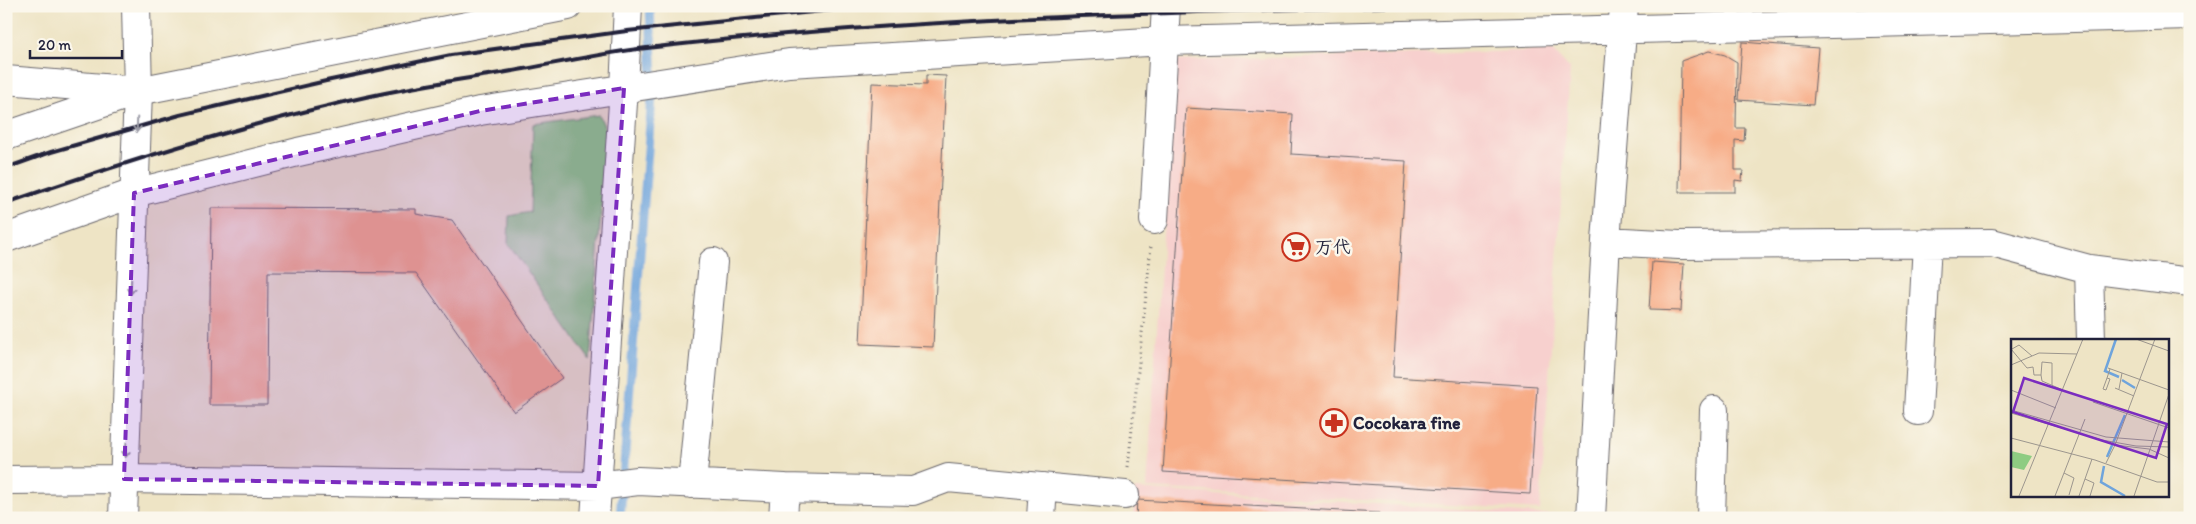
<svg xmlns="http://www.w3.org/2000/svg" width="2196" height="524" viewBox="0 0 2196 524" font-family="Itim,'Klee One',sans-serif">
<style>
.built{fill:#f7d0ce}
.green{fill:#8ecc82;stroke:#58775e}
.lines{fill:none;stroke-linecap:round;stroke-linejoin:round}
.stream{stroke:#6fa4dc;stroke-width:9}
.building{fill:#f7ac86}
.minor-casing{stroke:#69666b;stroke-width:30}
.path{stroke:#69666b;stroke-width:3;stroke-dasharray:1 4;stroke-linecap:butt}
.minor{stroke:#fff;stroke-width:28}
.rail{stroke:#22223b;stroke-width:4}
.oneway{stroke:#9c9ca7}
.marked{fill:#7b2cbf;fill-opacity:0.2;stroke:#7b2cbf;stroke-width:4;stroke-dasharray:10 6;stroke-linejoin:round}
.labels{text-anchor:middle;stroke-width:5;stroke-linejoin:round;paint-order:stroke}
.poi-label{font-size:18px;font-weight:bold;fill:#22223b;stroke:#fbf7ec;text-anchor:start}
.inset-river{fill:none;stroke:#6fa4dc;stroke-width:2.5}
.inset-road{fill:none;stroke:#9c968e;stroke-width:1}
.view{fill:#7b2cbf;fill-opacity:0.15;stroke:#7b2cbf;stroke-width:2.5}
.inset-edge{fill:none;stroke:#22223b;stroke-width:2.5}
</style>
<rect width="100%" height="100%" fill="#fbf7ec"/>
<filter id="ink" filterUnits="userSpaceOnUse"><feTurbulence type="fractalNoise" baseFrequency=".02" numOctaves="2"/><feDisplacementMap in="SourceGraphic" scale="10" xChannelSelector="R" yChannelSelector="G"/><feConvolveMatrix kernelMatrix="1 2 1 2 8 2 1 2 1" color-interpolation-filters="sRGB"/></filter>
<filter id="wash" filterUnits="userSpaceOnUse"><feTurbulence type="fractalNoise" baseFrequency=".0096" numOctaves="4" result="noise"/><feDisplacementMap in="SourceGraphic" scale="20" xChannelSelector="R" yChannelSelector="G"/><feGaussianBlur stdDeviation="1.12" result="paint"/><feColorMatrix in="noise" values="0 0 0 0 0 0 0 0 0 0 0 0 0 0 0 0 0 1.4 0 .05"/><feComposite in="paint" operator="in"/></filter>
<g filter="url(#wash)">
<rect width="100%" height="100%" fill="#eee4c5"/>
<path class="built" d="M1553 50 1570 69 1540 510 1147 488 1174 61Z
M1135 489 1555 515V518H1133Z"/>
<path class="green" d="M599 115 607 132 590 360 508 243 509 216 530 212 533 124Z"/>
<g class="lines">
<path class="stream" d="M620 518 653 84 650 6"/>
</g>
<g id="blocks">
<path class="building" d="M1742 42 1818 48 1813 105 1738 100Z
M1709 51 1725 55 1737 62 1736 128H1745L1744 141 1735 140V170H1743L1742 181 1735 180V192H1679L1681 61Z
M926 75 946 76 933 347 860 344 872 83 926 85Z
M1186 108 1293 114 1291 154 1406 161 1393 377 1537 386 1530 494 1163 472Z
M211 208 416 209V214L452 220 562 378 514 412 416 273 268 272 267 405H209Z
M1652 262 1684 264 1681 311 1649 310Z
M1137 500 1379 513V518H1136Z"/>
</g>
</g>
<g filter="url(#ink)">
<use href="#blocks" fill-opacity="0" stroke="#69666b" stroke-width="1"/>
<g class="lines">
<defs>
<path id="minor" d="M6 80 127 90
M6 136 138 91 568 6
M1154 220 1166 6
M6 238 134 193 298 152 480 111 789 63 1165 41 2190 15
M1606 241 1679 245 1992 243 2089 269 2190 282
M2089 269 2091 340
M1918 411 1927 243
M6 480 124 479 598 486 638 481 785 488 913 491 948 478 1125 495
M692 484 713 262
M123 518 138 91 136 6
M595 518 624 88 628 6
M783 518 785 488
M1041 518 1043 487
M1591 518 1606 241 1624 6
M1711 518 1714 410"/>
</defs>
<use href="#minor" class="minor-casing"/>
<path class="path" d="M1128 467 1151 247"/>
<use href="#minor" class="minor"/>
<path class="rail" d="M6 168 51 152 180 115 326 81 451 55 627 31 833 10 912 6
M6 203C113 166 222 131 332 105 395 89 460 80 524 69 562 62 600 54 638 49 900 18 1163 12 1426 6"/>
</g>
<defs><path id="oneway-shaft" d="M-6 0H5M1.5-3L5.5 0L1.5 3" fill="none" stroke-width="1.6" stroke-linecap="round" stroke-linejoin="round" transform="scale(1.25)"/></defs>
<g class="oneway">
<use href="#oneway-shaft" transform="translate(137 125) rotate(92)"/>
<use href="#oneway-shaft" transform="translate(131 287) rotate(92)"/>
<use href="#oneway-shaft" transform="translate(126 450) rotate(92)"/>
</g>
</g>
<path class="marked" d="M624 88 598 486 124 479 134 193 480 111Z"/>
<defs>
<symbol id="supermarket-ring" viewBox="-11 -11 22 22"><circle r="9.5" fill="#fbf7ec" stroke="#c8321e" stroke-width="1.5"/><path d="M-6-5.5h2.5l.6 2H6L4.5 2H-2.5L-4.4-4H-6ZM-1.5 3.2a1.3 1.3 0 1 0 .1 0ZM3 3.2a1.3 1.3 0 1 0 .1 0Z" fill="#c8321e"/></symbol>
<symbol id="pharmacy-ring" viewBox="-11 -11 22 22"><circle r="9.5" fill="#fbf7ec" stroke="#c8321e" stroke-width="1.5"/><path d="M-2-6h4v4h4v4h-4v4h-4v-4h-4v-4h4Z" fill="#c8321e"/></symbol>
</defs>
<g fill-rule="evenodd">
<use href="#supermarket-ring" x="1280" y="231" width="32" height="32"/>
<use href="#pharmacy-ring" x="1318" y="407" width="32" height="32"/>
</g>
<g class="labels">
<g class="poi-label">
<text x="1315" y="253">万代</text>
<text x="1353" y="429">Cocokara fine</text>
</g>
</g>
<g transform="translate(2011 339)">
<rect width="158" height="158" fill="#eee4c5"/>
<path d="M0 112 21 117 13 131 0 128Z" fill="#8ecc82"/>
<path class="inset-river" d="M105 0 94 32 108 38M111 41 124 49M96 118 114 76M93 127 90 143 114 157"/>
<path class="inset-road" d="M125 0 158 12M0 10 16 29 22 28 23 36H30L31 42 52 51M1 10 8 6 21 17M0 26 28 14 66 15M97 29 158 51M30 36 31 23 41 24V46M96 39 99 40 95 51 92 50 96 39 99 30M104 49 123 57M108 50 111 34M0 51 45 69M82 63 158 89M0 71 95 98 158 103M0 74 91 101 125 107 158 108M0 99 84 121 146 143H158M104 106 144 0M95 124 104 106 138 110 158 119M53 134 63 139 58 156M74 140 83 144 79 157M8 157 72 0M44 157 74 80M68 157 81 120M123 157 158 55"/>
<path class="view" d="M13 39 156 85 145 119 2 73Z"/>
<rect width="158" height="158" class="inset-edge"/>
</g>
<rect width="2196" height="524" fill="none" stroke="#fbf7ec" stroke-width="25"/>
<path d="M30 50v8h92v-8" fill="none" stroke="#22223b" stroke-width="2.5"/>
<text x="38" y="50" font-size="15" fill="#22223b" stroke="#fbf7ec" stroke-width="4" paint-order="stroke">20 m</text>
</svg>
